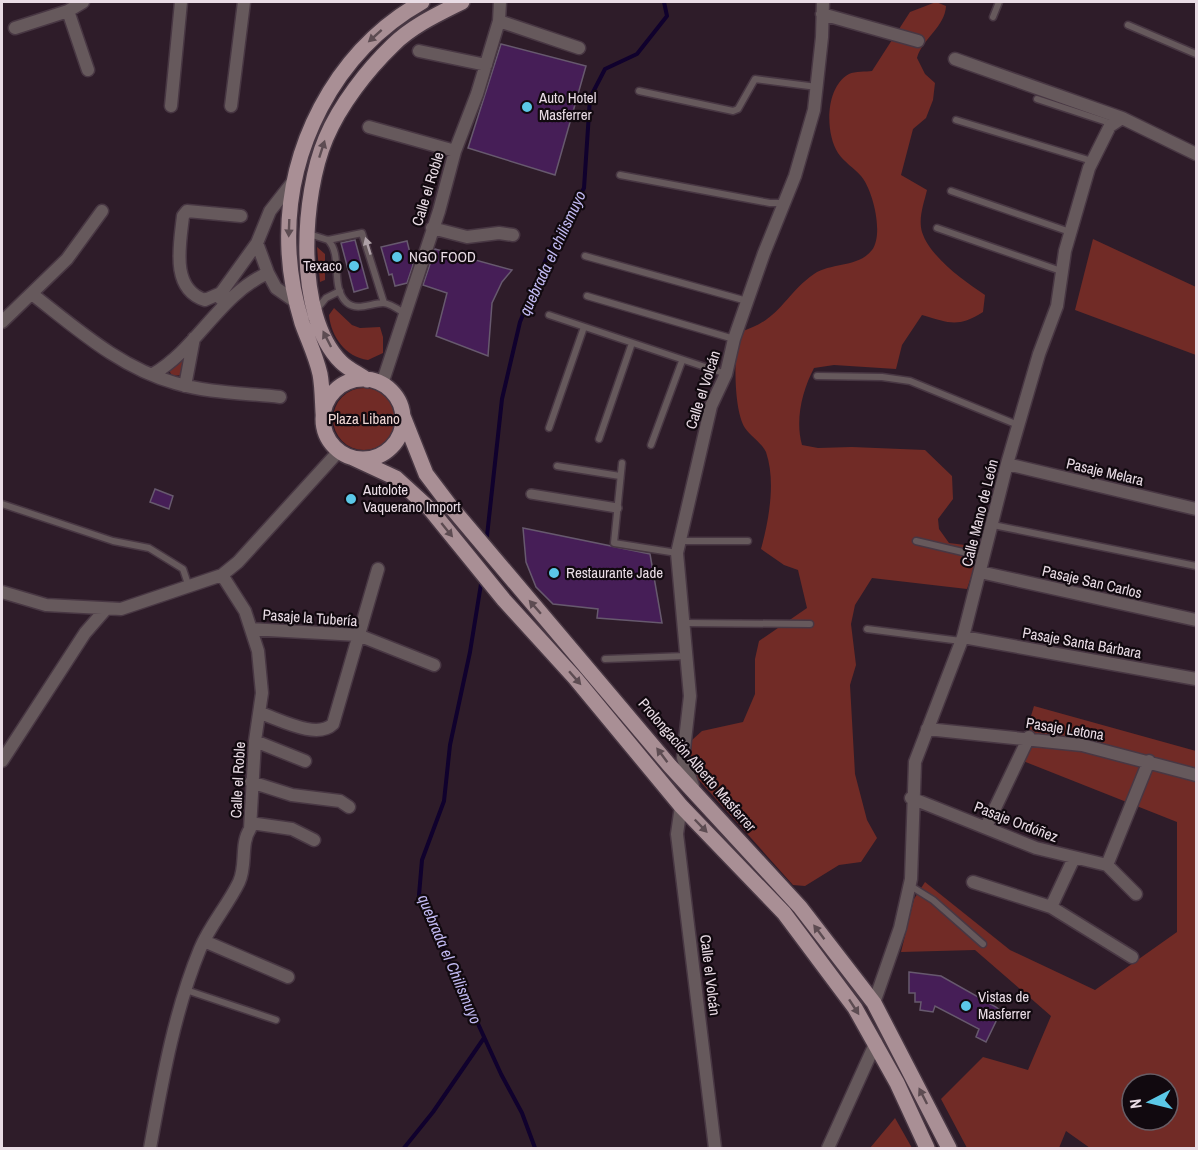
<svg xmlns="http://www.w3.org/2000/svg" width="1198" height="1150" viewBox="0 0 1198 1150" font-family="'Archivo Narrow',sans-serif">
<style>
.green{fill:#712b26;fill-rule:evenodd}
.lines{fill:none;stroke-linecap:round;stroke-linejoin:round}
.stream{stroke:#10012d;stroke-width:4}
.building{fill:#461e57;stroke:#67596e;stroke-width:1.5}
.service-casing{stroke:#483743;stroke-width:9}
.pedestrian-casing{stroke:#483743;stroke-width:12}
.minor-casing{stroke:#483743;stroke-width:15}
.primary-casing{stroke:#483743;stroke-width:18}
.service{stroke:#66595c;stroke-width:6}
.pedestrian{stroke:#66595c;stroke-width:9}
.minor{stroke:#66595c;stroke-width:12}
.primary{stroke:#a98f95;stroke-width:15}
.oneway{fill:#5d4c52}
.oneway2{fill:#aea1a7}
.poi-dot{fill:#5bc8e7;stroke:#11090f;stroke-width:2}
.labels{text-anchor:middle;stroke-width:4.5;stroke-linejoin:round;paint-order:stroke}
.poi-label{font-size:15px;fill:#e9dce5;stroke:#11090f;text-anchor:start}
.street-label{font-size:15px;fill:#e9dce5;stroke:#11090f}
.park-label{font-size:15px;fill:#efd7d4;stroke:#11090f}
.water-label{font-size:16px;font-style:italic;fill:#c2baf3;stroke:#11090f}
</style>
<rect width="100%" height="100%" fill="#2e1c29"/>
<path class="green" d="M936 2 946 6C945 27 922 39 917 58L925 74 935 83 933 100 926 118 913 129 901 175 927 190C924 203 918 218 922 232 930 257 964 281 985 295L983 312C957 328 950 323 922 315L902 345 896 369 834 365 814 368C802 391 795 420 802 445L818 448 852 447 925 450 952 476 953 499 938 519 939 529 949 543 981 547 967 589 872 578 855 605 851 624 856 665 850 685 855 774 867 820 877 838 861 862 839 865 805 886 793 885 690 770 692 740 702 731 743 722 755 694V659L759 641 807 608 798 570 784 565 761 549C769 520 776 481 766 452 762 443 750 436 745 428 733 409 734 352 739 332 780 321 784 295 814 274 832 262 858 268 872 250 884 234 873 190 861 176 854 168 844 162 838 153 825 133 825 87 849 74 855 71 866 72 872 71L910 12Z
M1093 239 1196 287V355L1075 310Z
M317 247 325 254V280L320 282Z
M334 308 352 325 360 328 380 327 383 337V353L368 360C345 357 331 336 329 315Z
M186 351 183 375 172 376 169 370Z
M333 419a31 31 0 1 1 62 0a31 31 0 1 1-62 0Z
M1034 706 1196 751V1148H1090L1066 1131 1059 1148H967L941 1099 983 1057 1028 1070 1051 1016 975 950 901 952 914 899 925 882 1010 950 1095 990 1177 932V822L1018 759ZM1132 1084H1168V1120H1132Z
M895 1118 912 1148H870Z"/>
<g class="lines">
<path class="stream" d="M487 536 502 399 520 322 549 252 584 188 590 98 605 69 637 54 667 16 664 2
M481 584 470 652 450 745 444 801 422 860 419 895 501 1074 522 1113 535 1148
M404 1148 433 1112 484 1038"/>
</g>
<path class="building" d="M501 44 586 66 555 175 468 148Z
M355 240 368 288 354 292 341 243Z
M407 241 413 265 407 283 395 286 392 274 389 275 381 247Z
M435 249 512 270 502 282 492 303 488 356 436 336 447 293 423 285Z
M155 489 173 496 169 509 150 502Z
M523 528 650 554 662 623 597 618 598 609 553 604 536 587 526 562Z
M909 972 941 976 996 1007 1001 1011 986 1042 976 1037 979 1029 935 1006 933 1012 920 1010 921 1002H915V993H909Z"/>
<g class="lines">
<defs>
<path id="service" d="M993 17 999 2
M1128 25 1196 54
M639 91 733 111 738 109 755 79 817 87
M1037 99 1113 124
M956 120 1092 161
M620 175 770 203H784
M951 191 1070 232
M937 228 1061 271
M309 234 328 240 362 233 384 303
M328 240C343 255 330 286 346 302 357 312 371 303 383 303 389 303 398 309 404 313
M585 256 747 301
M587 296 734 339
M317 309 326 298 340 291
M549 315 726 374
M817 376 882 377 910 381 1018 425
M549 428 584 327
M599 439 632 343
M651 445 682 361
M622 463 614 543 677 553
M557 466 620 476
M2 504 113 541 149 548 183 569 189 587
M993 525 1196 566
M680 541H748
M916 541 984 557
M686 623 810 624
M867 629 961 641
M605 659 686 656
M909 885 933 900 983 944
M186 990 276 1020"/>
<path id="pedestrian" d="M531 494 617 508"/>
<path id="minor" d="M68 11 88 70
M822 14 918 41
M499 21 579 48
M15 28 68 11 83 2
M419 51 486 65
M955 59 1122 118
M171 106 181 2
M231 106 244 2
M369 127 455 151
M432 228 467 237 499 233 513 235
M257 243 268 273
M221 293 205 300C170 289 180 244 183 216L187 211 241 216
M32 294C76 328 120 368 175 383 208 393 246 393 280 397
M221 299V293L257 243 270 211 295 179
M2 322 67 259 102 211
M153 374C197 349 220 294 268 273L276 288 296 302
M382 384 439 211 455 151 477 94 499 21 500 2
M185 386 194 338
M1007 464 1196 509
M980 572 1196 620
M2 592 46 605 121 609 222 575 238 562 339 451
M251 629 358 635 434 665
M963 637 1196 679
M260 713C279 719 317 740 333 724L378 569
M927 729 1082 745 1196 775
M255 741 305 761
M2 761 85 633 105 610
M251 782 292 795 340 801 349 807
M693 786 683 758 690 696 677 553 711 406 726 374 734 339 764 253 795 176 814 110 822 37 823 2
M911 798 1036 848 1107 865 1136 894
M681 806 677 834 715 1148
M251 823 292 829 314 840
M986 827 1029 737
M1107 865 1149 761
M973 882 1051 907 1132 957
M1051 907 1074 858
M204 941 288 977
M874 1003 900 928 911 879 915 762 963 637 1007 464 1039 354 1057 306 1065 251 1089 168 1110 126 1122 118 1196 154
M150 1148C162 1082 174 1012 200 949 210 925 228 905 239 882 247 865 240 844 250 829L255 741 262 693 258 651 245 611 222 575
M828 1148 876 1042"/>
<path id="primary" d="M323 419a40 40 0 1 1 80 0a40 40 0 1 1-80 0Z
M367 380C359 374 348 369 341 362 294 315 302 194 326 138 340 105 367 70 393 45 412 26 438 14 462 2
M403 416 426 474 451 507 670 766 800 907 874 1003 949 1148
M324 424C322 408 323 390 320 374 316 356 308 340 302 323 295 300 290 274 289 251 284 151 334 52 422 2
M353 458 396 478 430 509 504 600 575 678 681 806 784 913 855 1008 897 1083 927 1148"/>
</defs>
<use href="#service" class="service-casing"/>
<use href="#pedestrian" class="pedestrian-casing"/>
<use href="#minor" class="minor-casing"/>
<use href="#primary" class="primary-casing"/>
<use href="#service" class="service"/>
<use href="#pedestrian" class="pedestrian"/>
<use href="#minor" class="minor"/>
<use href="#primary" class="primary"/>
</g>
<defs><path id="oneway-solid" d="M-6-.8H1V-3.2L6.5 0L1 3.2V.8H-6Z" transform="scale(1.5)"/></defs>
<g class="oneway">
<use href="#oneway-solid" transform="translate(375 36) rotate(138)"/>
<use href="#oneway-solid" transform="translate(322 149) rotate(-72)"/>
<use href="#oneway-solid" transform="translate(289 228) rotate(92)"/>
<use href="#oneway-solid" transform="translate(327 339) rotate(-117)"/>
<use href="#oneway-solid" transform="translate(447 530) rotate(51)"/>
<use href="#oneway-solid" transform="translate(535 607) rotate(-131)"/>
<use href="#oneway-solid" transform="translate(575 678) rotate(49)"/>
<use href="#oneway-solid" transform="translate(662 755) rotate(-127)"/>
<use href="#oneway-solid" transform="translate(701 826) rotate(46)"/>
<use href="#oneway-solid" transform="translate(819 932) rotate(-127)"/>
<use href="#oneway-solid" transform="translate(854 1007) rotate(57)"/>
<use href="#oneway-solid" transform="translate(923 1096) rotate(-117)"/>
</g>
<use class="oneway2" href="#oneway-solid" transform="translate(368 246) rotate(-107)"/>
<g class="poi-dot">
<circle cx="527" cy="107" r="6"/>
<circle cx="397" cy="257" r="6"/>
<circle cx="354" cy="266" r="6"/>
<circle cx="351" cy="499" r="6"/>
<circle cx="554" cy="573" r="6"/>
<circle cx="966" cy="1006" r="6"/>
</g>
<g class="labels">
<g class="poi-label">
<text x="539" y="103">Auto Hotel<tspan x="539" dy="17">Masferrer</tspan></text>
<text x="409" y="262">NGO FOOD</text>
<text x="342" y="271" text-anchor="end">Texaco</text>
<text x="363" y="495">Autolote<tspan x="363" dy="17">Vaquerano Import</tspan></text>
<text x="566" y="578">Restaurante Jade</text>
<text x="978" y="1002">Vistas de<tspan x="978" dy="17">Masferrer</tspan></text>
</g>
<g class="street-label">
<text transform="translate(428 189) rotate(-73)" y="5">Calle el Roble</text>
<text transform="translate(703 390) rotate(-72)" y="5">Calle el Volcán</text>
<text transform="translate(1105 472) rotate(13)" y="5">Pasaje Melara</text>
<text transform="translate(980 513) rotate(-76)" y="5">Calle Mano de León</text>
<text transform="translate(1092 582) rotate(13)" y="5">Pasaje San Carlos</text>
<text transform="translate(310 618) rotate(4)" y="5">Pasaje la Tubería</text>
<text transform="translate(1082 643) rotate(10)" y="5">Pasaje Santa Bárbara</text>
<text transform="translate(1065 729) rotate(9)" y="5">Pasaje Letona</text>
<text transform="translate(697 765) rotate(49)" y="5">Prolongación Alberto Masferrer</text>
<text transform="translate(238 780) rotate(-87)" y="5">Calle el Roble</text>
<text transform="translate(1016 822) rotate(21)" y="5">Pasaje Ordóñez</text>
<text transform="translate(710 975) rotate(83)" y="5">Calle el Volcán</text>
</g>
<g class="park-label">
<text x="364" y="424">Plaza Libano</text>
</g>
<g class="water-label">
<text transform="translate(552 253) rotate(-65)" y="6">quebrada el chilismuyo</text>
<text transform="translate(450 959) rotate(67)" y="6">quebrada el Chilismuyo</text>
</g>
</g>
<rect width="1198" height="1150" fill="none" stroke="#e9dce5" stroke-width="6"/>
<g transform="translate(1150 1102) rotate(263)"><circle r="28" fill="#11090f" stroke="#675d65" stroke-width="1.5"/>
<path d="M0-4.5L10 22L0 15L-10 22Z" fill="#5bc8e7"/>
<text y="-9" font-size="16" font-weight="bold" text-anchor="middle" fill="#e9dce5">N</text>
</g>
</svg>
